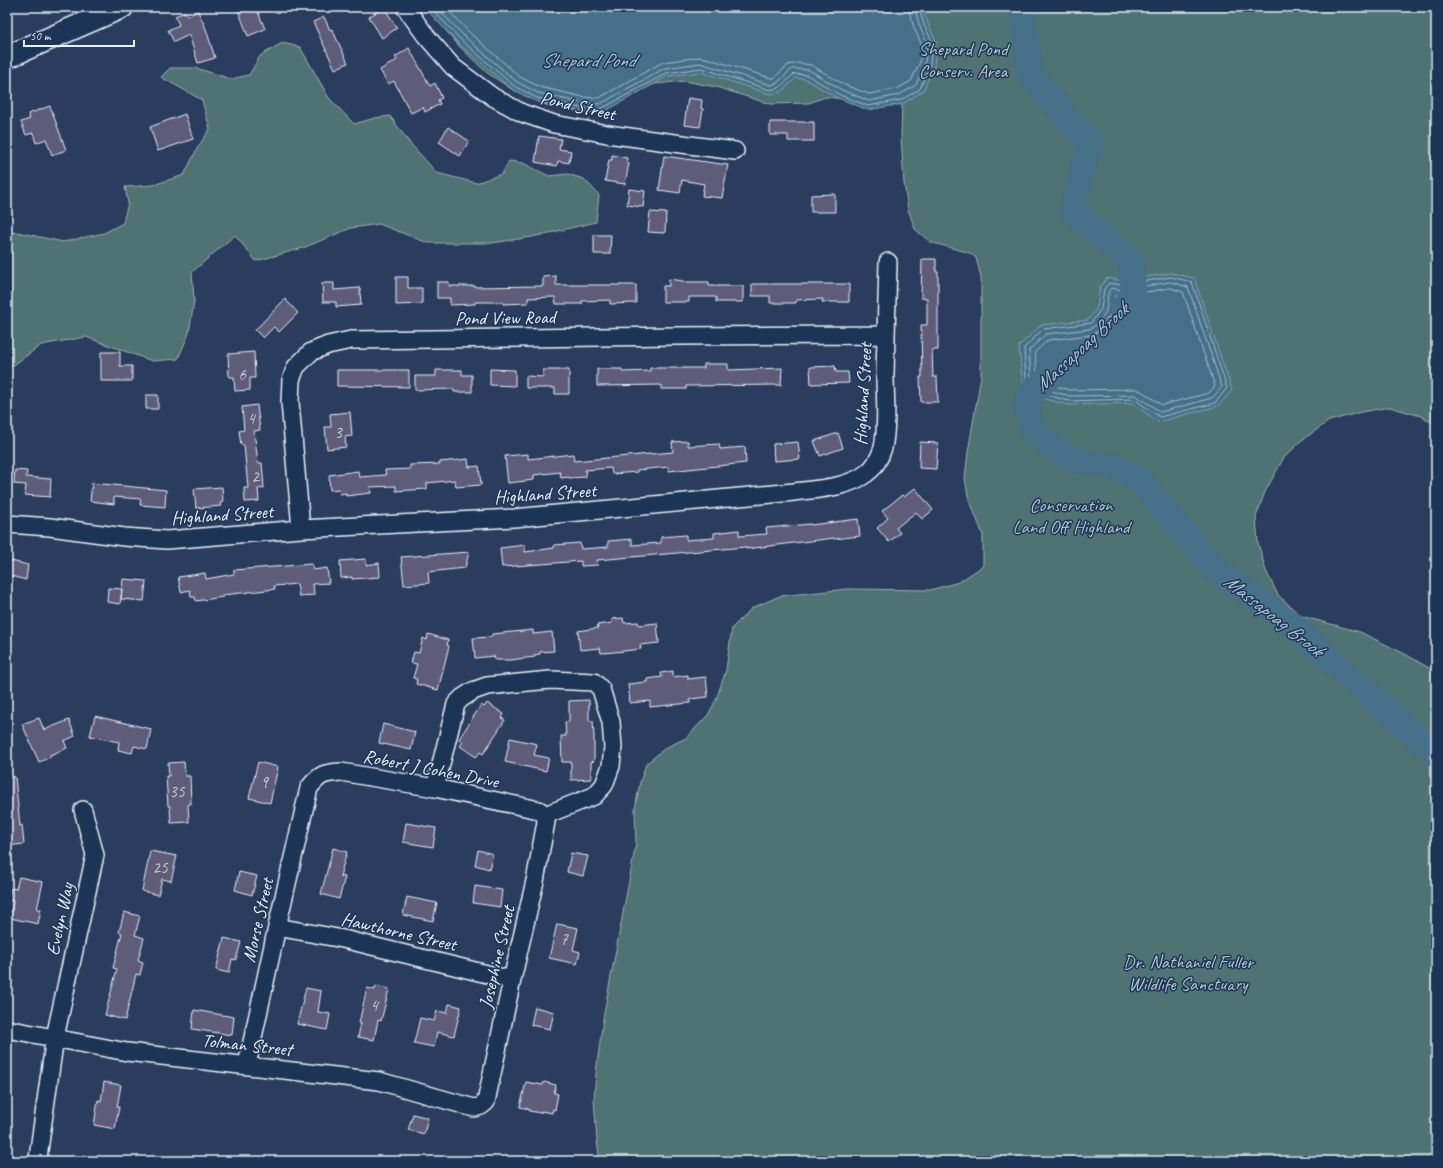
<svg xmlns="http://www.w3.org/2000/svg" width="1443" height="1168" viewBox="0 0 1443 1168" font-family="Caveat,sans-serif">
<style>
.green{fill:#507272;stroke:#9cb2b5}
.water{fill:#447087;stroke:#86a4b4}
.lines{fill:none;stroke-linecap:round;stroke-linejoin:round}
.shore{stroke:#a6bdcb;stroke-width:1}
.river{stroke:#447087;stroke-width:26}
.building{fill:#5f5c79;stroke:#e8f1f8}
.minor-casing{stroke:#e8f1f8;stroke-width:20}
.secondary-casing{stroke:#e8f1f8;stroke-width:25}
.minor{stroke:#1d3557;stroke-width:17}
.secondary{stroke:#1d3557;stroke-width:22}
.labels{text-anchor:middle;stroke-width:3;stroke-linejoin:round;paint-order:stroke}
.number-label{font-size:17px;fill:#c6ccd8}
.park-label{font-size:19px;fill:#b3c5c9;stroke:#1d3557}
.street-label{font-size:19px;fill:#e8f1f8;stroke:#1d3557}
.water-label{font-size:20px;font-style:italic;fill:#afc4d0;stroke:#1d3557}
</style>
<rect width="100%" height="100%" fill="#2a3d5e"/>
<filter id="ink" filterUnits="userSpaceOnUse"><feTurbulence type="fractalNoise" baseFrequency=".025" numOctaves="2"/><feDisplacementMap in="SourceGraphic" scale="8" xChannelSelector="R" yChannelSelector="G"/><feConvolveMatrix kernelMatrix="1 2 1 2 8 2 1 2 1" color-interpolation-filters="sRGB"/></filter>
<g filter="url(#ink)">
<path class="green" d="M426 7H1436V425L1421 416 1390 407 1361 412 1329 421 1302 440 1283 459 1265 492 1256 517 1258 543 1266 571 1278 595 1301 616 1360 632 1405 654 1436 672V1161H600L597 1141 594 1099 596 1073 603 1019 636 844 635 809 640 782 646 764 665 748 686 738 708 715 716 700 726 670 732 628 752 608 780 596 848 589 930 590 959 582 983 566V535L968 496 965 478 968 452 981 376V277L976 258 970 253 930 242 915 229 908 209 904 183 901 137 902 105 825 97 809 103 770 104 716 87 684 81 655 84 615 101 594 113 546 105 513 90 486 72 459 46Z
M282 43 300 47 329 98 354 124 375 118 390 116 409 142 437 173 476 183 502 174 509 161 523 163 549 176 567 174 584 179 599 195 596 222 532 237 492 243H428L379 224 351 228 303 248 256 261 235 235 192 272 194 301 189 333 178 359 152 361 86 337 41 345 7 370V233L17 232 63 242 104 233 123 223 128 203 125 187 153 185 184 175 198 147 210 129 202 100 161 77 170 68H196L231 79 249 75 260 56Z"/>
<path class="water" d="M424 7H922L928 24 936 41 934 66 923 91 902 104 868 110 838 98 805 79 796 78 781 92 770 94 701 72 668 76 602 113 581 112 535 101 512 89 458 43Z
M1171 273 1194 278 1232 390 1218 406 1158 422 1133 403 1068 405 1030 395 1022 379 1019 346 1041 325 1088 320 1097 308 1100 287 1107 278 1121 281Z"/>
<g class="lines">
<path class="shore" d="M430 7 461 40 514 86 537 98 581 108 601 109 667 73 701 68 770 90 779 88 794 74 807 75 840 95 868 106 901 100 920 89 930 65 932 41 924 25 919 7
M436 7 465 37 517 82 538 93 582 103 600 104 665 68 700 63 771 85 777 83 792 69H797L809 70 842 90 869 101 899 95 916 85 925 63 927 42 920 27 914 7
M445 7 469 32 520 77 540 87 583 97 599 98 663 62 700 57 706 58 771 78H774L788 65 798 63 811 65 845 85 869 94 897 89 911 81 920 62 921 43 914 28 908 7
M1171 277 1192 282 1227 388 1215 403 1160 417 1134 399 1069 401 1033 391 1026 378 1024 348 1043 329 1091 323 1101 309 1104 289 1109 283 1122 285Z
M1171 282 1188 287 1222 387 1212 398 1161 412 1135 395 1070 396 1036 387 1031 376 1029 350 1046 334 1089 329C1096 327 1104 317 1106 310 1108 303 1106 294 1111 288L1123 290Z
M1171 288 1183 292 1215 386 1209 393 1162 405 1141 391 1136 389 1070 390 1040 382 1037 375 1035 352 1048 340 1090 335 1097 332 1111 314 1115 296H1123Z"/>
<path class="river" d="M1021 7 1031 76 1091 144 1071 209 1130 260 1134 298 1121 309
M1056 370 1030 395 1026 401 1030 426 1040 438 1071 459 1112 466 1140 481 1216 570 1290 623 1428 747 1436 752"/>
</g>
<path class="building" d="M237 7H256L265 29 248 36Z
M384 7 397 28 382 38 369 17Z
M198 11 206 29 215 58 198 63 189 35 174 42 168 30 179 25 175 16 185 12 187 16Z
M324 17 330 30 332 29 348 63 335 69 313 22Z
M409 48 430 86 435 83 442 98 438 100 440 104 425 112 423 107 411 113 394 81 388 84 380 70 397 60 395 57Z
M688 98 702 100 701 108 703 109 700 127 684 125Z
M50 106 66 150 52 155 46 139 36 143 33 133 26 135 21 122 30 119 28 114Z
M185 114 193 139 158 151 150 127Z
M770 122H814V141H788V135H770Z
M448 127 469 141 460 156 439 142Z
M539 136 561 139 559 149 571 151 569 163 558 161 557 166 535 162Z
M612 155 627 158 626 163H629L625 184 605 181 609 160H612Z
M664 156 728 165 722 198 702 196 704 184 682 180 680 193 659 190Z
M629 189 645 191 643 207 627 205Z
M835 194V212H811V195Z
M650 212 666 213 665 233 648 232Z
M594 235H611L610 254H594Z
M922 259H936V272H938V350H932L933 377H937L938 402H921L920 377H922L921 325H927V298H921Z
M556 276V285H636V303L610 304V300L582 301V304H556L555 297 528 298V303L503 304V302H475V304L450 305V298H437V282H449V286H475V287L543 286V277Z
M396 277H408V288H422V304L396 305Z
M669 279 683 281V282H709V286H743V302H716V297H689V302H663V286H669Z
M322 283H334V290L360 288 361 305 336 307V302H323Z
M752 284H849V302H822L823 299 796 300V303H770V296H752Z
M285 299 298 313 279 332 274 327 263 338 255 330Z
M101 352H120V366H132V381H101Z
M254 352 255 378H250V390L235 391 234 377H229L228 354Z
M704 364H728V370L782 368 781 385 686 386V389H661V385L597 386V369H622V372L650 371V368H704Z
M835 366 836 372H848L849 383 811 384 810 367Z
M490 369 515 370V386L490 385Z
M337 370H409V387L337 386Z
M436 370H462V375H472V392H454V389L415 390V376H436Z
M543 370H569V394H555V388H526V376L543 377Z
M146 395H158V409H146Z
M257 405 260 430 254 431 258 463H262L264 488 258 489 259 501 245 502 244 488H248L244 445H241L239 431 244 430 242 407Z
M350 412 352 436 345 437 346 447 327 449 325 427H331L330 414Z
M838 433 843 448 820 456 814 441Z
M688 441V446L719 444 720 449 745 447 746 463 669 471 668 467 637 470V472L612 474 611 468 585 470 586 477 569 478V477L561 478 560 472 534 475V480L508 483 505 456 528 454V459L573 454 574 461 673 452 672 442Z
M798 442 800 459 774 461 773 444Z
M920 442 938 443 936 469 919 468Z
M468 459 469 467 479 466 481 485 456 487 455 480 427 483V489L396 491V486L370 487 371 493 346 496V493L340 494 339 489 330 490 329 475 358 471 359 477 386 475 385 470 410 469V465L440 464V462Z
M15 470 27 471 26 477 51 479 50 497 25 495 26 485 14 484Z
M92 483 166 490 165 507 140 505 141 499 114 497V504L90 501Z
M222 487 223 502 220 503 221 506 196 508 194 489Z
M915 488 933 510 922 519 916 512 896 528 900 533 889 542 877 528 888 518 882 511 902 495 904 497Z
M858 519 860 536 834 539V538L746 549V547L597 560 598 565 581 566V561L502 567 500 548 525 545V552L554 548V545L580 543 581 549 608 547V541L632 539V545L661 543V537L686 535V540L714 538V533L739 530V536L767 534 766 528 811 524V525Z
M469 552 465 568 428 572 429 583 404 585 401 557Z
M366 559V565L379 563 380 577 352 579V577L341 578 340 561Z
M7 560 28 565 26 580 7 575Z
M312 564 313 570 327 568 329 583 313 584 314 595 299 596 297 584 274 586 275 589 223 595V597L196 601 195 597H191L190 590 181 592 178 577 205 573 206 579 234 574V570Z
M123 579 146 581 144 601 121 599Z
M108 588 122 589 120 604 107 602Z
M623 618 624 623 638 622 639 625 657 623 659 643 640 645 641 649 615 652 601 653 600 648 580 650 578 631 598 628 597 625 612 623V619Z
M533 630V634L552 632 554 651 540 652V654L534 655 535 657 510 660H495L494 656 475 658 473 638 492 637V634Z
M428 634 448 640 447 645 449 646 438 690 416 684 417 679 413 678 417 664 411 663 414 652 419 653 423 638 427 640Z
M673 671V677L688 675V679L706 677 708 697 690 699V703L650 707V701L630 703 628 684 647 682V679L662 677 661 673Z
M589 700V721H593L594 736V761L591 762V779L571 780V762H562L561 736H566L565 722H569V701Z
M487 703 504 714 502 718 505 720 483 754 480 752 476 757 460 746 463 742 459 739 481 705 484 707Z
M95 716 151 729 147 749 134 746 132 753 118 750 119 742 90 736Z
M39 718 44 730 69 720 75 736 64 741 67 748 50 755 51 757 39 762 22 724Z
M383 724 415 732 411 750 379 743Z
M510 738 537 744 534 755 549 758 546 771 505 762Z
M184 762 185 776H190L191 804H188L189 822 171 823 170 806H168L166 776H169L168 763Z
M258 762 278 767 270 803 249 798Z
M7 777H15L20 826 22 825 24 844 7 846Z
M406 823 436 828 433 847 403 842Z
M333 848 347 852 340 876 345 877 339 899 321 894Z
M478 850 493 854 489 869 475 865Z
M150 851 177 856 171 881 162 879 158 895 142 891Z
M571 853 588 856 583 876 567 872Z
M239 872 257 876 252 895 235 890Z
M19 877 43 882 37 909H41L38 924 10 918 13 901 8 900 11 888 16 889Z
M475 886 502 890 500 907 473 903Z
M407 897 437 903 433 921 403 915Z
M124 912 140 916 135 935 144 938 138 960 143 962 140 975 136 974 125 1020 105 1015 117 969 113 968 122 933 119 932Z
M557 924 578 928 573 950 580 952 577 964 549 958Z
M224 938 241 942 236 960 232 959 229 973 216 970Z
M376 986 389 989 381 1021 378 1020 374 1040 358 1037 361 1023H359L367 988 375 990Z
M306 988 321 991 318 1012 330 1014 327 1030 297 1024Z
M449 1004 461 1007 454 1036 437 1032 434 1047 414 1043 420 1018 434 1021 437 1011 447 1013Z
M535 1007 554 1012 550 1029 531 1025Z
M194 1010 234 1017 232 1035 192 1029Z
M104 1082 121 1085 117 1107H119L115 1129 94 1125 98 1100 101 1101Z
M526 1082 543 1085 544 1082 556 1085 554 1093 558 1094 555 1110 553 1109 552 1113 541 1111V1113L529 1111V1109L520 1107Z
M413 1114 428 1118 424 1134 408 1130Z"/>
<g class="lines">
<defs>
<path id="minor" d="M405 7 426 36 453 67 493 97 522 113 554 124 607 134 735 151
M7 524 50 527 124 537 167 540 301 529 514 518 794 492C817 489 848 488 867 473 875 467 880 457 883 448 888 424 885 398 885 374 886 337 887 299 888 262
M301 529 290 402 291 380 296 367 311 352 328 345 351 340 676 336 886 335
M435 788 456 704 462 698 473 691 487 686 550 680 594 682 601 689 611 722 613 747 611 766 604 785 594 796 545 815
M277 927 343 939 512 980
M7 1029 127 1052 379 1081 474 1108 481 1106 486 1102 512 980 535 881 546 822 545 815
M247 1065 277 927 309 788C320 774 324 773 341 772L435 788 539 810 545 815
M38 1161 39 1150 55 1037 95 855 83 810"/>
<path id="secondary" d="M7 57 122 7"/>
</defs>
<use href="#minor" class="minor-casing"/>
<use href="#secondary" class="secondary-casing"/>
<use href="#minor" class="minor"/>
<use href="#secondary" class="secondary"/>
</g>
</g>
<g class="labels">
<g class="number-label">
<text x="242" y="380">6</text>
<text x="251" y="424">4</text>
<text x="338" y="438">3</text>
<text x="255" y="482">2</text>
<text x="264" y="788">9</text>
<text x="177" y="797">35</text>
<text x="160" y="873">25</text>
<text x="564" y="945">7</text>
<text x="374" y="1011">4</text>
</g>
<g class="park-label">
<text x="963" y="55">Shepard Pond<tspan x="963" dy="22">Conserv. Area</tspan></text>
<text x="1071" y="511">Conservation<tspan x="1071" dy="22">Land Off Highland</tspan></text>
<text x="1188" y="968">Dr. Nathaniel Fuller<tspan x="1188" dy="22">Wildlife Sanctuary</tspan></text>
</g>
<g class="street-label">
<text transform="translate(578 105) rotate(13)" y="7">Pond Street</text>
<text transform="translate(505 317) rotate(-1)" y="7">Pond View Road</text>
<text transform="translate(862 394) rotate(-87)" y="7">Highland Street</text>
<text transform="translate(545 493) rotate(-4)" y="7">Highland Street</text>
<text transform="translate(222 514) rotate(-4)" y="7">Highland Street</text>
<text transform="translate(431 768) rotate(11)" y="7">Robert J Cohen Drive</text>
<text transform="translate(59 919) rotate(-78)" y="7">Evelyn Way</text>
<text transform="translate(257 920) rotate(-77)" y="7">Morse Street</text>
<text transform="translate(399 931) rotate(13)" y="7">Hawthorne Street</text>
<text transform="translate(496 957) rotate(-77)" y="7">Josephine Street</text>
<text transform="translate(247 1044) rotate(6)" y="7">Tolman Street</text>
</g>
<g class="water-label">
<text x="588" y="67">Shepard Pond</text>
<text transform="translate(1081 347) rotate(-43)" y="7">Massapoag Brook</text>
<text transform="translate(1274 615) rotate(38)" y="7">Massapoag Brook</text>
</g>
</g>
<rect width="1443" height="1168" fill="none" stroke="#1d3557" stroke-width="24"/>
<rect x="12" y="12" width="1419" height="1144" fill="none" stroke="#e8f1f8" stroke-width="1.5" filter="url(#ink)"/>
<path d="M24 40v6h110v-6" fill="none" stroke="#e8f1f8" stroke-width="2"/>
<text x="30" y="40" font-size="12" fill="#e8f1f8" stroke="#1d3557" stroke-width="3" paint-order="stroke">50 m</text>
</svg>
